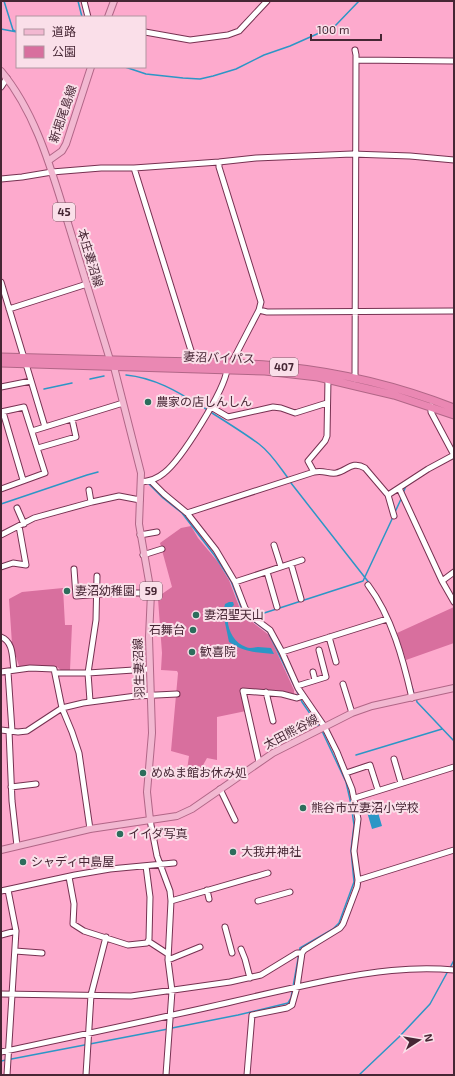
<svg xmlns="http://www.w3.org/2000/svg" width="455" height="1076" viewBox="0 0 455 1076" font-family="'Exo 2','Noto Sans JP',sans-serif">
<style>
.green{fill:#d86f9e}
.water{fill:#2c96c6}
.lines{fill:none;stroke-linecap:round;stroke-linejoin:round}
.stream{stroke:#2c96c6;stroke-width:1.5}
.minor-casing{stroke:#763151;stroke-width:7}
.major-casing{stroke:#b16687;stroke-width:8}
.highway-casing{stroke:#b16687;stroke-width:9}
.minor{stroke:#fff;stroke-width:5}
.major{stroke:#f2b8d1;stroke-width:6}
.highway{stroke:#ea88b3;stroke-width:7}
.poi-dot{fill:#2c6d5c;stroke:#fadfe9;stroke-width:1.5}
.labels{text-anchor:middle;stroke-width:4;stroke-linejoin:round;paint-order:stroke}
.shield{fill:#fadfe9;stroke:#7c5e6a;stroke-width:1}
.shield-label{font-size:11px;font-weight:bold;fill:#462634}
.street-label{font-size:12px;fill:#462634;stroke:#fadfe9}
.poi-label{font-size:12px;fill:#462634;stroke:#fadfe9;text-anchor:start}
</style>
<rect width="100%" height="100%" fill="#fdaacd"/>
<path class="green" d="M191 526 198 538 218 562 229 580 240 609 247 618 269 635 294 690V694L263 689H242L246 711 217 717V760L207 758 197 776 186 777 189 756 171 751 178 673 177 671 161 670 162 653 158 599 159 596 172 587 160 543 181 528Z
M63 588 65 625H72L70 670 62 671 57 667 19 666 12 644 9 599 22 592Z
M454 607V643L406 660 397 633Z"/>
<path class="water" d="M229 602H233L234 605C221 617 230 642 246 647 250 649 254 647 258 647 262 647 267 648 271 648L274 654C255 652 246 653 229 642L223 613 225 604Z
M377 809 382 826 372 829 367 812Z"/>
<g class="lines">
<path class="stream" d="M4 1 13 30 17 32
M78 1 82 17
M1 29 17 32
M125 67 146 74 183 78 200 79 213 76 236 69 264 55 290 46 335 26 359 1
M126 375C157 378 181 394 206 409
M90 379 104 376
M44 389 72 383
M212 413C228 423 244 433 259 444 271 453 279 466 288 478
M291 483 370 584
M149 484 163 498 182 513 215 556 231 581 241 607 252 620 268 632 302 702 320 728
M403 493 406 486
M1 504 87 475 98 472
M395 512 402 497
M258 615 363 581 393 517
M412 687 414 694
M416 698 417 702 454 741
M356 755 442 729
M450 968 454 960
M172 1028 238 1015 288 1003 291 998 300 948 333 929 339 923 354 882 351 850 354 825 351 804 346 782 322 731
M1 1061 168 1029
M359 1075 399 1037 430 1004 448 971"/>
<defs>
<path id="minor" d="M84 1 88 17
M145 32 190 40 228 35 239 31 267 1
M355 50 356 55 355 379
M356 60 454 61
M1 87 7 78
M219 162V167L261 302 259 310 232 362
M134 168 193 357V362
M1 179 22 177 52 172 101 168H134L219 162 256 158 352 154 410 156 454 160
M1 282 24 358
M9 309 87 284
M259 310 267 312 454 311
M26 364 45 427
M1 387 31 381
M431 406V412L454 455
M211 407 228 417 273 407 281 408 295 413 327 403
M1 412 24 407 45 473 1 489
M3 412 23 480
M32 431 123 403
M38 448 76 437 72 419
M314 472 308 461 325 441 327 436 328 379
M142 482C150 481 157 479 164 473 181 460 225 390 227 369
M399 488 442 581 454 602
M89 490 91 502
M388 495 394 516
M17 508 24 524
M187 513 314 472C325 470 327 474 336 473 347 471 352 460 365 468L388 495 428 469 454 455
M1 535 34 518 92 502 119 496 140 500
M140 535 157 532
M274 545 281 567
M143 555 162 549
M291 564 301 599
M1 567 13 563 26 565 19 526
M74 569 76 596 115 593H151
M267 572 277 607
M442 581 454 572
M235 582 302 560
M368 585C392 617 403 659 412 698
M1 637C14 642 12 658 14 670
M329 637 336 662
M282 652 387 619
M1 672 30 668 54 669 62 708 72 732 79 753 90 829
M8 672 12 731
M313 672 315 680
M55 673H88L149 669
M343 684 352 713
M297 686 326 677 319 650
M266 692 273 721
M90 701 88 673 96 620 97 576
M1 730 18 732 27 731 62 708 83 703 136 696 177 694
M9 731 12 801 17 846
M394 759 401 783
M259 762 243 691 282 694 297 698 303 696
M346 773 370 765 378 790
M11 787 36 784
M220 789 235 820
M355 798 454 767
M150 820 157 856 170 891 171 901 168 960 172 991 166 1075
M71 876 69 877 74 904 73 924 84 931 128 945 147 943 149 939 150 897 146 866
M358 880 454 850
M207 890 209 899
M1 891 75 875 110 869 174 863
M171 901 268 873
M258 901 290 892
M225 927 232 953
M1 935 16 931
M148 941 168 954
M241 949 245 959 250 978
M15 951 42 953
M168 960 200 947
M1 994 131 996 230 982 261 975 297 953H302L304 950 340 928 343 924 357 887 358 880 354 851 358 819 352 789 337 752 324 726 298 688 282 652 270 630 254 618 245 608 235 582 216 550 187 513 164 494 151 481
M1 1052C76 1036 152 1020 227 1003 261 995 296 987 330 980 371 972 412 966 454 970
M7 1075 16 931 8 890
M86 1075 91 995 106 937
M247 1075 252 1015 287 1008 292 1005 297 987 302 953"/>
<path id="major" d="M108 17 114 1
M1 71C36 113 51 169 67 220 81 267 96 313 110 360L114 367 141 473 139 524 151 593 149 637 152 733 147 792 150 820
M48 161 62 151 66 144 91 67
M1 850 90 829 177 816 192 809 273 753 352 713 372 706 454 688"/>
<path id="highway" d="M1 357C52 358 102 360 153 361 197 362 242 362 286 367 344 373 400 387 454 408
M1 363 265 371 318 377 360 387 394 395 454 415"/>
</defs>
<use href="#minor" class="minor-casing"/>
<use href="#major" class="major-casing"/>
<use href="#highway" class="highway-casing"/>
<use href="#minor" class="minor"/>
<use href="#major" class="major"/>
<use href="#highway" class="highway"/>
</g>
<g class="poi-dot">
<circle cx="148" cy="402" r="4"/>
<circle cx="67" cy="591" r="4"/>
<circle cx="196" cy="615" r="4"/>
<circle cx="193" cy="630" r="4"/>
<circle cx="192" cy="652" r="4"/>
<circle cx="143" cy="773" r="4"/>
<circle cx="303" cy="808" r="4"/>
<circle cx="120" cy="834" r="4"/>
<circle cx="233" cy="852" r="4"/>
<circle cx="23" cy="862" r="4"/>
</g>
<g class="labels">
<g class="shield">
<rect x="53" y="203" width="22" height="18" rx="3"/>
<rect x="270" y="358" width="28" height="18" rx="3"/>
<rect x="140" y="582" width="22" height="18" rx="3"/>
</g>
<g class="shield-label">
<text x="64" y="216">45</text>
<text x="284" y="371">407</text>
<text x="151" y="595">59</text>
</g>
<g class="street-label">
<text transform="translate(63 114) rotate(-71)" y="4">新堀尾島線</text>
<text transform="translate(90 258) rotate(73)" y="4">本庄妻沼線</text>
<text transform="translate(219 358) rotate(2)" y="4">妻沼バイパス</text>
<text transform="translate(139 668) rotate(-92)" y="4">羽生妻沼線</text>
<text transform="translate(291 732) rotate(-28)" y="4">太田熊谷線</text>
</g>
<g class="poi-label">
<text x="156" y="406">農家の店しんしん</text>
<text x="75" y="595">妻沼幼稚園</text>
<text x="204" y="619">妻沼聖天山</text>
<text x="185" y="634" text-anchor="end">石舞台</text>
<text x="200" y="656">歓喜院</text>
<text x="151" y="777">めぬま館お休み処</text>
<text x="311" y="812">熊谷市立妻沼小学校</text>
<text x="128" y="838">イイダ写真</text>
<text x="241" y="856">大我井神社</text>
<text x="31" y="866">シャディ中島屋</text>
</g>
</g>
<rect width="455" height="1076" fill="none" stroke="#462634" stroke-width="4"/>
<rect x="16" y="16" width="130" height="52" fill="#fadfe9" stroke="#b295a1"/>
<rect x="24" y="29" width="20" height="6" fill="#f2b8d1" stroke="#b295a1"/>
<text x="52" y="36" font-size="12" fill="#462634">道路</text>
<rect x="24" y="46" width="20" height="12" fill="#d86f9e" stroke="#b295a1"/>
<text x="52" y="56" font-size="12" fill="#462634">公園</text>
<g transform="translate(419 1040) rotate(78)" stroke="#fadfe9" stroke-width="3" paint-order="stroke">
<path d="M0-3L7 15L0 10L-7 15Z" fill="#462634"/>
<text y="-6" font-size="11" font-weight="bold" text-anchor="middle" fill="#462634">N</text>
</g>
<path d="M311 34v6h70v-6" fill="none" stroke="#462634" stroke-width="2"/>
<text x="317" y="34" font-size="12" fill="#462634" stroke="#fadfe9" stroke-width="3" paint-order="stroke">100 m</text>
</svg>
